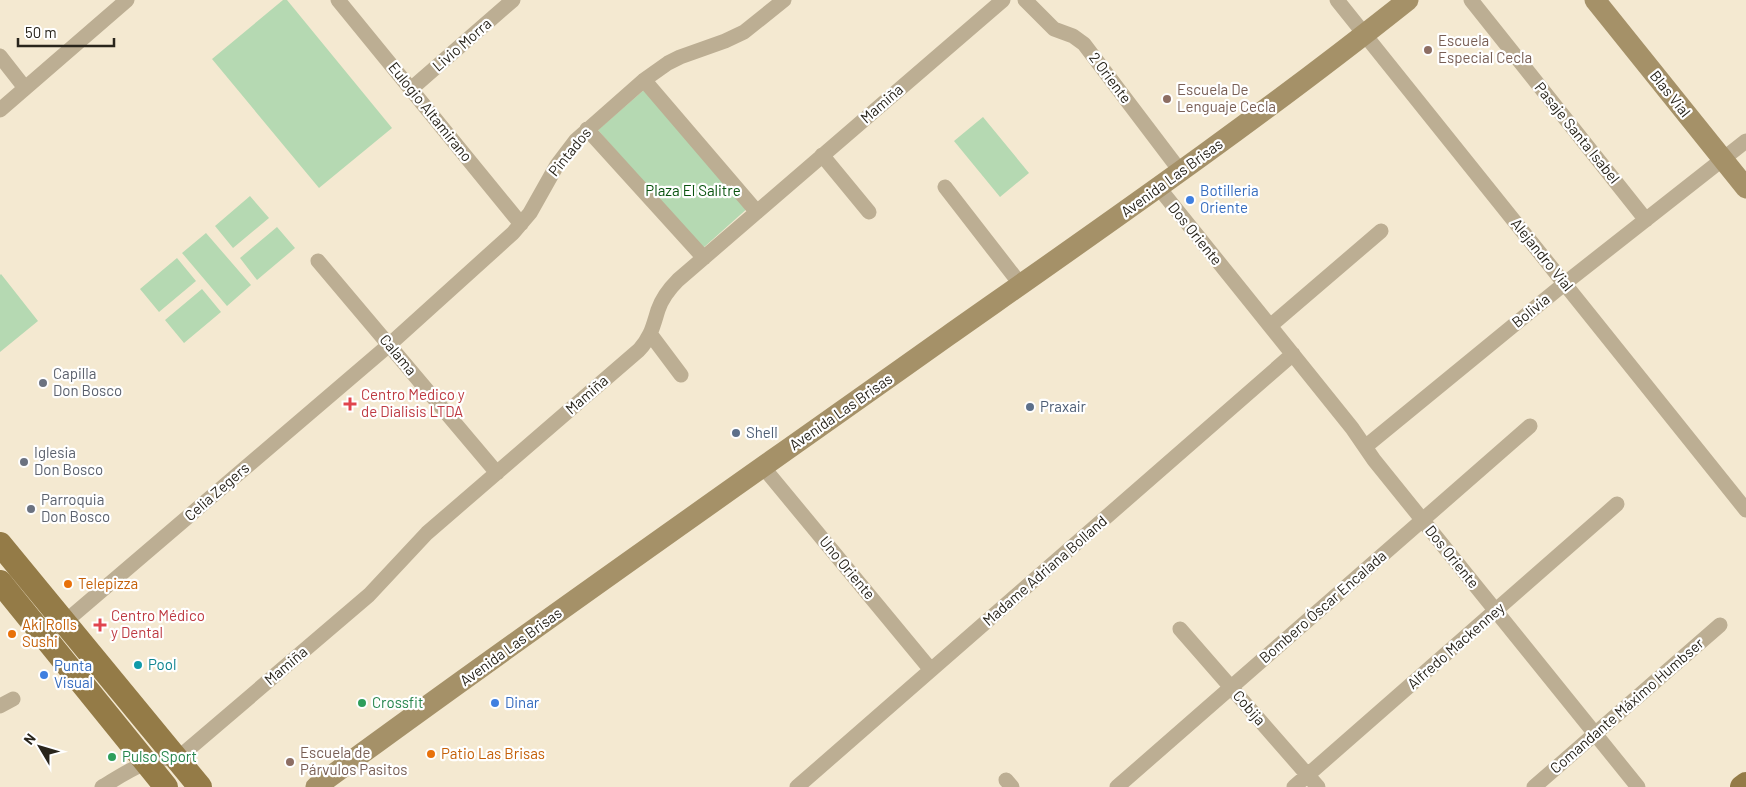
<svg xmlns="http://www.w3.org/2000/svg" width="1746" height="787" viewBox="0 0 1746 787" font-family="Barlow,sans-serif">
<style>
.green{fill:#b5d9b2}
.lines{fill:none;stroke-linecap:round;stroke-linejoin:round}
.street{stroke:#bcae93;stroke-width:15}
.secondary{stroke:#a59168;stroke-width:21}
.primary{stroke:#947b47;stroke-width:24}
.education-dot{fill:#8d6e63;stroke:#fff;stroke-width:2}
.shop-dot{fill:#3f7fe0;stroke:#fff;stroke-width:2}
.worship-dot{fill:#6b7280;stroke:#fff;stroke-width:2}
.health-dot{fill:#e0444e;stroke:#fff;stroke-width:2}
.service-dot{fill:#5c6f8a;stroke:#fff;stroke-width:2}
.food-dot{fill:#e8710a;stroke:#fff;stroke-width:2}
.culture-dot{fill:#0f9aa8;stroke:#fff;stroke-width:2}
.leisure-dot{fill:#2e9e5b;stroke:#fff;stroke-width:2}
.labels{text-anchor:middle;stroke-width:4.5;stroke-linejoin:round;paint-order:stroke}
.education-label{font-size:15px;fill:#785e54;stroke:#fff;text-anchor:start}
.street-label{font-size:15px;fill:#29251c;stroke:#fff}
.park-label{font-size:15px;fill:#09530f;stroke:#fff}
.shop-label{font-size:15px;fill:#366cbe;stroke:#fff;text-anchor:start}
.worship-label{font-size:15px;fill:#5b616d;stroke:#fff;text-anchor:start}
.health-label{font-size:15px;fill:#be3a42;stroke:#fff;text-anchor:start}
.service-label{font-size:15px;fill:#4e5e75;stroke:#fff;text-anchor:start}
.food-label{font-size:15px;fill:#c56008;stroke:#fff;text-anchor:start}
.culture-label{font-size:15px;fill:#0d838f;stroke:#fff;text-anchor:start}
.leisure-label{font-size:15px;fill:#27864d;stroke:#fff;text-anchor:start}
</style>
<rect width="100%" height="100%" fill="#f4e9d1"/>
<path class="green" d="M283 0H287L392 128 319 188 212 59Z
M645 89 749 207 702 249 598 130Z
M983 117 1029 173 1000 197 954 141Z
M250 196 269 218 233 248 215 226Z
M277 227 295 248 257 280 240 258Z
M206 233 251 285 227 306 182 253Z
M177 258 196 281 159 312 140 289Z
M1 274 38 321 0 352V275Z
M202 289 221 312 184 343 165 320Z"/>
<g class="lines">
<path class="street" d="M338 0 521 224
M1025 0 1054 29 1073 36 1084 44 1181 172
M1337 0 1746 510
M1471 0 1646 220
M0 56 25 88
M644 80 757 212
M411 89 513 0
M0 110 127 0
M587 129 704 258
M822 155 869 212
M945 187 1021 285
M1159 188 1352 428 1374 460 1638 787
M318 261 497 473
M1270 326 1381 231
M651 335 681 375
M1365 447 1564 284 1746 141
M763 467 931 670
M59 627 389 345 513 233 530 213 557 165 576 140 644 80 668 63 680 57 725 41 744 32 784 0
M1180 629 1318 787
M0 706 13 699
M1006 780 1012 787
M102 787C124 774 150 755 177 759L369 595 427 533 639 350C651 337 653 326 658 310 662 298 669 289 678 280L1003 0
M797 787 1293 354
M1117 787 1530 426
M1294 787 1617 504
M1534 787 1720 625"/>
<path class="secondary" d="M1595 0 1746 188
M316 787C525 633 738 485 949 335 1104 226 1260 118 1408 0"/>
<path class="primary" d="M0 544 200 787
M0 582 166 787
M1742 787 1746 784"/>
</g>
<g class="education-dot">
<circle cx="1428" cy="50" r="5"/>
<circle cx="1167" cy="99" r="5"/>
<circle cx="290" cy="762" r="5"/>
</g>
<g class="shop-dot">
<circle cx="1190" cy="200" r="5"/>
<circle cx="44" cy="675" r="5"/>
<circle cx="495" cy="703" r="5"/>
</g>
<g class="worship-dot">
<circle cx="43" cy="383" r="5"/>
<circle cx="24" cy="462" r="5"/>
<circle cx="31" cy="509" r="5"/>
</g>
<g class="health-dot">
<path d="M347.5 396.5h5v5h5v5h-5v5h-5v-5h-5v-5h5z"/>
<path d="M97.5 617.5h5v5h5v5h-5v5h-5v-5h-5v-5h5z"/>
</g>
<g class="service-dot">
<circle cx="1030" cy="407" r="5"/>
<circle cx="736" cy="433" r="5"/>
</g>
<g class="food-dot">
<circle cx="68" cy="584" r="5"/>
<circle cx="12" cy="634" r="5"/>
<circle cx="431" cy="754" r="5"/>
</g>
<circle class="culture-dot" cx="138" cy="665" r="5"/>
<g class="leisure-dot">
<circle cx="362" cy="703" r="5"/>
<circle cx="112" cy="757" r="5"/>
</g>
<g class="labels">
<g class="education-label">
<text x="1438" y="46">Escuela<tspan x="1438" dy="17">Especial Cecla</tspan></text>
<text x="1177" y="95">Escuela De<tspan x="1177" dy="17">Lenguaje Cecla</tspan></text>
<text x="300" y="758">Escuela de<tspan x="300" dy="17">Párvulos Pasitos</tspan></text>
</g>
<g class="street-label">
<text transform="translate(462 45) rotate(-41)" y="5">Livio Morra</text>
<text transform="translate(1110 78) rotate(53)" y="5">2 Oriente</text>
<text transform="translate(1670 94) rotate(51)" y="5">Blas Vial</text>
<text transform="translate(882 104) rotate(-41)" y="5">Mamiña</text>
<text transform="translate(430 112) rotate(51)" y="5">Eulogio Altamirano</text>
<text transform="translate(1577 133) rotate(51)" y="5">Pasaje Santa Isabel</text>
<text transform="translate(570 152) rotate(-51)" y="5">Pintados</text>
<text transform="translate(1172 178) rotate(-36)" y="5">Avenida Las Brisas</text>
<text transform="translate(1195 234) rotate(51)" y="5">Dos Oriente</text>
<text transform="translate(1542 255) rotate(51)" y="5">Alejandro Vial</text>
<text transform="translate(1531 311) rotate(-39)" y="5">Bolivia</text>
<text transform="translate(398 355) rotate(50)" y="5">Calama</text>
<text transform="translate(587 395) rotate(-41)" y="5">Mamiña</text>
<text transform="translate(841 412) rotate(-35)" y="5">Avenida Las Brisas</text>
<text transform="translate(217 492) rotate(-41)" y="5">Celia Zegers</text>
<text transform="translate(1452 557) rotate(51)" y="5">Dos Oriente</text>
<text transform="translate(847 568) rotate(50)" y="5">Uno Oriente</text>
<text transform="translate(1045 571) rotate(-41)" y="5">Madame Adriana Bolland</text>
<text transform="translate(1323 607) rotate(-41)" y="5">Bombero Óscar Encalada</text>
<text transform="translate(1456 646) rotate(-41)" y="5">Alfredo Mackenney</text>
<text transform="translate(511 647) rotate(-36)" y="5">Avenida Las Brisas</text>
<text transform="translate(286 666) rotate(-40)" y="5">Mamiña</text>
<text transform="translate(1627 706) rotate(-41)" y="5">Comandante Máximo Humbser</text>
<text transform="translate(1249 708) rotate(49)" y="5">Cobija</text>
</g>
<g class="park-label">
<text x="693" y="196">Plaza El Salitre</text>
</g>
<g class="shop-label">
<text x="1200" y="196">Botilleria<tspan x="1200" dy="17">Oriente</tspan></text>
<text x="54" y="671">Punta<tspan x="54" dy="17">Visual</tspan></text>
<text x="505" y="708">Dinar</text>
</g>
<g class="worship-label">
<text x="53" y="379">Capilla<tspan x="53" dy="17">Don Bosco</tspan></text>
<text x="34" y="458">Iglesia<tspan x="34" dy="17">Don Bosco</tspan></text>
<text x="41" y="505">Parroquia<tspan x="41" dy="17">Don Bosco</tspan></text>
</g>
<g class="health-label">
<text x="361" y="400">Centro Medico y<tspan x="361" dy="17">de Dialisis LTDA</tspan></text>
<text x="111" y="621">Centro Médico<tspan x="111" dy="17">y Dental</tspan></text>
</g>
<g class="service-label">
<text x="1040" y="412">Praxair</text>
<text x="746" y="438">Shell</text>
</g>
<g class="food-label">
<text x="78" y="589">Telepizza</text>
<text x="22" y="630">Aki Rolls<tspan x="22" dy="17">Sushi</tspan></text>
<text x="441" y="759">Patio Las Brisas</text>
</g>
<g class="culture-label">
<text x="148" y="670">Pool</text>
</g>
<g class="leisure-label">
<text x="372" y="708">Crossfit</text>
<text x="122" y="762">Pulso Sport</text>
</g>
</g>
<g transform="translate(40 747) rotate(308)" stroke="#ffffff" stroke-width="4" paint-order="stroke">
<path d="M0-4L9 19L0 12L-9 19Z" fill="#29251c"/>
<text y="-8" font-size="14" font-weight="bold" text-anchor="middle" fill="#29251c">N</text>
</g>
<path d="M18 38v8h96v-8" fill="none" stroke="#29251c" stroke-width="2.5"/>
<text x="25" y="38" font-size="15" fill="#29251c" stroke="#ffffff" stroke-width="4" paint-order="stroke">50 m</text>
</svg>
